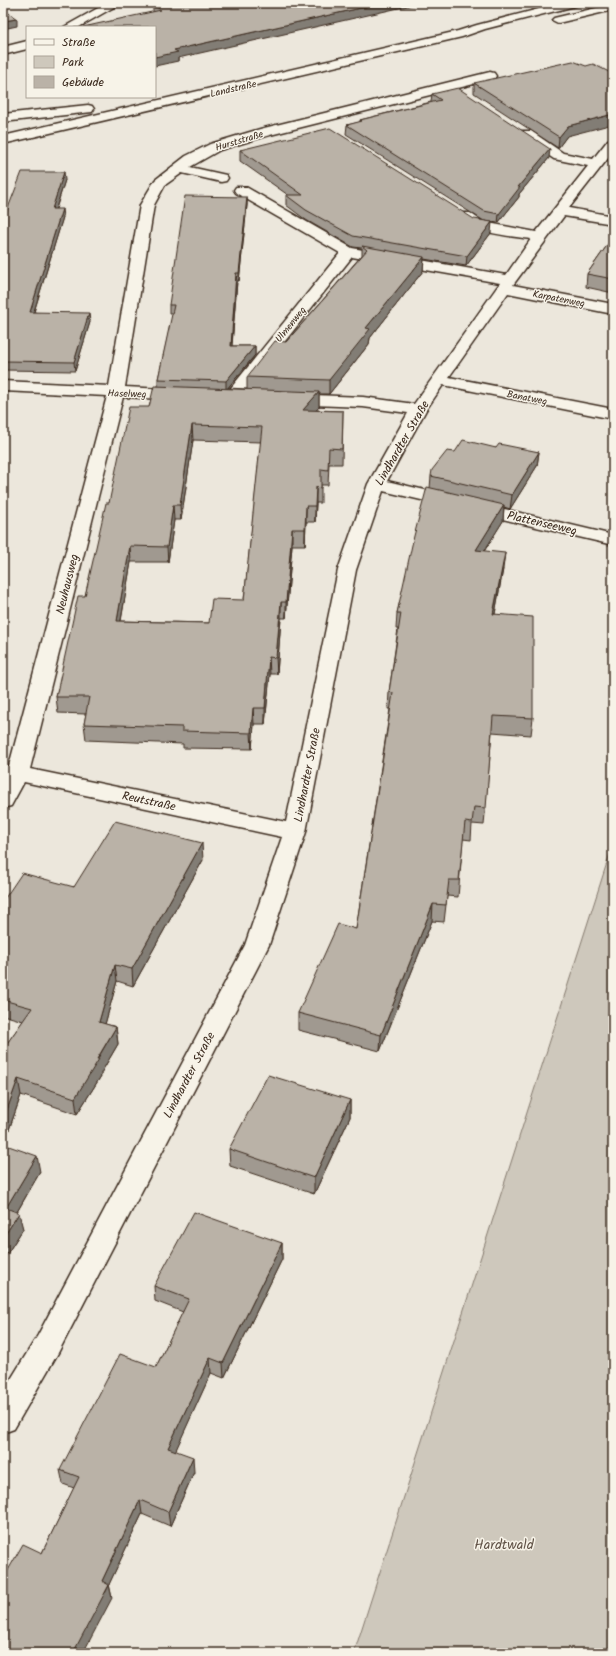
<svg xmlns="http://www.w3.org/2000/svg" width="616" height="1656" viewBox="0 0 616 1656" font-family="Kalam,sans-serif">
<style>
.green{fill:#cec8bc;stroke:#84796d}
.lines{fill:none;stroke-linecap:round;stroke-linejoin:round}
.minor-casing{stroke:#3b2a1e;stroke-width:3}
.minor{fill:#f7f3e8;fill-rule:evenodd}
.wall{fill:#a09990;stroke:#3b2a1e;fill-rule:evenodd}
.shaded-wall{fill:#827d75;stroke:#3b2a1e}
.building{fill:#bab2a7;stroke:#3b2a1e;fill-rule:evenodd}
.labels{text-anchor:middle;stroke-width:3;stroke-linejoin:round;paint-order:stroke}
.far-street-label{font-size:10px;fill:#3b2a1e;stroke:#f7f3e8}
.street-label{font-size:12px;fill:#3b2a1e;stroke:#f7f3e8}
.near-park-label{font-size:14px;fill:#605246;stroke:#f7f3e8}
</style>
<rect width="100%" height="100%" fill="#ece7dc"/>
<filter id="ink" filterUnits="userSpaceOnUse"><feTurbulence type="fractalNoise" baseFrequency=".025" numOctaves="2"/><feDisplacementMap in="SourceGraphic" scale="8" xChannelSelector="R" yChannelSelector="G"/><feConvolveMatrix kernelMatrix="1 2 1 2 8 2 1 2 1" color-interpolation-filters="sRGB"/></filter>
<g filter="url(#ink)">
<path class="green" d="M613 844V1653H354Z"/>
<g class="lines">
<defs>
<path id="minor" d="M107 3H121L79 27H64Z
M562 3H581L579 5 485 29 462 37 3 144V136L458 31 477 25Z
M613 4V10L558 23 552 20 554 18Z
M27 41V49L3 55V47Z
M490 72 494 73 496 76 494 79 270 135 220 150 190 167 226 175 228 178 226 181 221 182 182 173 165 185 154 205 125 387 182 390 188 392 190 395 188 398 182 400 123 397 30 769 286 822 338 570 368 484 408 413 363 407 288 404 282 402 280 399 282 396 288 394 363 397 414 404 500 283 352 257 238 400 232 402 226 400 224 397 226 394 340 253 236 193 234 190 236 187H246L352 248 506 275 531 239C511 236 470 233 458 216L460 213H470L483 222 536 232 588 166 554 159 521 137 520 134 521 131H531L563 153 593 159 608 140 613 139V152L569 208 613 216V224L564 216 513 285 613 304V314L508 293 449 377 613 409V419L443 385 426 410 387 481 613 535V545L383 491 356 570 306 832 269 945 58 1353 14 1429 3 1433V1392L38 1335 245 945 282 837 24 782 11 806 3 808V766H9L107 396 3 391V381L109 386 140 205 155 180 186 156 210 144 260 129Z
M88 105 92 106 94 109 92 112 3 122V114Z"/>
</defs>
<use href="#minor" class="minor-casing"/>
<use href="#minor" class="minor"/>
</g>
<path class="wall" d="M163 3 178 58V61L153 12V5Z
M474 83 567 136 558 148 474 93Z
M432 94 549 158 519 194V197L498 223 484 221 346 134 347 125 360 122V120L431 102Z
M240 150 491 233 466 266 424 259 423 271 370 338 369 344 329 394H319V407L316 410 343 411 342 464H329L328 485H321V503H316L315 522H306L305 545H292L286 618H281L277 674H270L265 724H254L252 749 183 748V744L86 740 84 724 86 714 58 713 56 697 85 596 109 503 158 386V379L173 313H169V305L247 197V205L239 281H237L232 346H255V355L228 388 247 389V377L286 342 362 255V248L353 247 306 220 286 205V195H288L240 161ZM193 440 261 442 244 600 209 623 121 621 131 562H168L174 520H181Z
M65 180 56 209 63 217 34 312 90 322 75 371 3 370V221Z
M613 237V293L586 287 587 274Z
M496 448 539 452 537 466 510 509 504 507 503 521 484 551 503 569 495 614 533 718 531 735 492 732 484 825 472 824 471 840 463 839 458 897 447 896 444 922 432 921 380 1051 298 1030V1013L356 929 390 709H388L389 692 398 629H396L397 613 430 488 431 476 455 452Z
M203 860 133 986 117 981 105 1024 116 1027 118 1044 101 1073V1076L77 1114 21 1095 4 1144 40 1172 17 1212 23 1229 3 1260V1049L23 1021 3 1015V901Z
M350 1100V1117L314 1194 230 1166 229 1149Z
M282 1243V1259L224 1378 211 1373 175 1451 194 1472 170 1526 142 1514 109 1584 112 1598 42 1553 74 1488 63 1484 60 1470 156 1367 183 1312 155 1301 154 1286Z"/>
<path class="shaded-wall" d="M383 3H421L178 58V61L155 66V57L174 50Z
M17 19V26L3 29V21Z
M613 114V124L567 136 558 148 559 137 568 126Z
M550 149 549 158 519 194V197L498 223 499 214 518 187Z
M64 172 65 180 53 217 52 209Z
M247 197V205L239 281V273Z
M62 209 63 217 31 321 30 312Z
M492 222 491 233 466 266 467 256Z
M424 257 423 271 370 338 369 344 329 394V380L366 328Z
M236 273 237 281 231 355V346Z
M89 313 90 322 75 371 74 362Z
M255 346V355L226 390V381Z
M319 392V407L303 426V410Z
M192 425 193 440 181 520 180 505Z
M539 452 537 466 510 509 512 495Z
M316 487V503L315 522V506Z
M173 505 174 520 168 562 167 547Z
M504 505 503 521 475 566 476 550Z
M306 506V522L305 545V529Z
M292 529V545L286 618V602Z
M130 546 131 562 118 637 117 621Z
M505 553 503 569 492 630 493 614Z
M281 602V618L277 674 276 658Z
M269 657 270 674 265 724V708Z
M253 708 254 724 252 749 251 733Z
M202 843 203 860 133 986 132 969Z
M433 904 432 921 380 1051 381 1035Z
M115 965 117 981 101 1039 99 1022Z
M116 1027 118 1044 101 1073V1076L77 1114 75 1098Z
M18 1079 21 1095 3 1147V1121Z
M350 1100V1117L314 1194V1178Z
M37 1156 40 1172 10 1224 6 1208Z
M19 1213 23 1229 3 1260V1238Z
M282 1243V1259L224 1378 223 1363Z
M210 1358 211 1373 170 1463 168 1448Z
M193 1457 194 1472 170 1526 168 1512Z
M140 1500 142 1514 105 1593 109 1585 112 1598 83 1653H73L102 1581Z"/>
<path class="building" d="M163 3H383L174 50 178 52 155 57V27H83L161 10 153 5Z
M3 9 17 19 3 21Z
M573 61 586 66 593 64 613 74V114L568 126 559 137 474 83Z
M458 88 550 149 518 187H520L499 214 484 211 347 125 362 121 360 120 441 100 432 94Z
M330 128 474 219 492 222 467 256 353 236 306 210 286 195H303L240 150Z
M22 172H64L52 209H62L30 312 89 313 74 362 3 361V221Z
M185 196 247 197 239 273H236L231 346H255L226 381 158 379 174 305H169Z
M613 237V279L587 274Z
M362 246 424 257 366 328 370 329 329 380 247 377 275 341 286 342 367 250Z
M154 386 319 392 303 410 343 411 342 449 329 448 328 470 321 469V488L316 487 315 506H306L305 529H292L286 602H281L276 658 269 657 265 708H253L251 733 182 731V727L84 724 89 697H56L78 596H85L106 503H109L129 407H149ZM192 425 262 427 244 600 212 599 209 623 117 621 130 546 167 547 173 505H180Z
M463 440 496 448 499 444 539 452 512 495 431 476 432 470 447 451 455 452Z
M427 487 504 505 476 550 505 553 493 614 533 617V718L493 716 486 808 474 807 472 823 465 822 459 880H449L446 905 433 904 381 1035 298 1013 338 924 356 929 393 693 389 692 401 613H397L414 536Z
M115 821 202 843 132 969 115 965 99 1022 116 1027 97 1059H99L75 1098 18 1079 3 1121V1049L32 1008 3 1000V901L22 873 74 887Z
M268 1075 350 1100 314 1178 229 1149Z
M3 1144 37 1156 6 1208 19 1213 3 1238Z
M194 1212 282 1243 223 1363 210 1358 168 1448 193 1457 168 1512 140 1500 102 1581 109 1585 73 1653H3V1579L23 1544 42 1553 79 1477 60 1470 120 1354 156 1367 189 1299 154 1286Z"/>
</g>
<g class="labels">
<g class="far-street-label">
<text transform="translate(233 88) rotate(-13)" y="4">Landstraße</text>
<text transform="translate(239 140) rotate(-17)" y="4">Hurststraße</text>
<text transform="translate(559 298) rotate(11)" y="4">Karpatenweg</text>
<text transform="translate(290 324) rotate(-51)" y="4">Ulmenweg</text>
<text transform="translate(127 393) rotate(2)" y="4">Haselweg</text>
<text transform="translate(527 397) rotate(11)" y="4">Banatweg</text>
</g>
<g class="street-label">
<text transform="translate(402 443) rotate(-60)" y="4">Lindhardter Straße</text>
<text transform="translate(542 523) rotate(13)" y="4">Plattenseeweg</text>
<text transform="translate(67 584) rotate(-76)" y="4">Neuhausweg</text>
<text transform="translate(307 775) rotate(-79)" y="4">Lindhardter Straße</text>
<text transform="translate(149 801) rotate(12)" y="4">Reutstraße</text>
<text transform="translate(189 1075) rotate(-62)" y="4">Lindhardter Straße</text>
</g>
<g class="near-park-label">
<text x="504" y="1549">Hardtwald</text>
</g>
</g>
<rect width="616" height="1656" fill="none" stroke="#f7f3e8" stroke-width="16"/>
<rect x="8" y="8" width="600" height="1640" fill="none" stroke="#3b2a1e" stroke-width="1.5" filter="url(#ink)"/>
<rect x="26" y="26" width="130" height="72" fill="#f7f3e8" stroke="#aca397"/>
<rect x="34" y="39" width="20" height="6" fill="#f7f3e8" stroke="#aca397"/>
<text x="62" y="46" font-size="12" fill="#3b2a1e">Straße</text>
<rect x="34" y="56" width="20" height="12" fill="#cec8bc" stroke="#aca397"/>
<text x="62" y="66" font-size="12" fill="#3b2a1e">Park</text>
<rect x="34" y="76" width="20" height="12" fill="#bab2a7" stroke="#aca397"/>
<text x="62" y="86" font-size="12" fill="#3b2a1e">Gebäude</text>
</svg>
